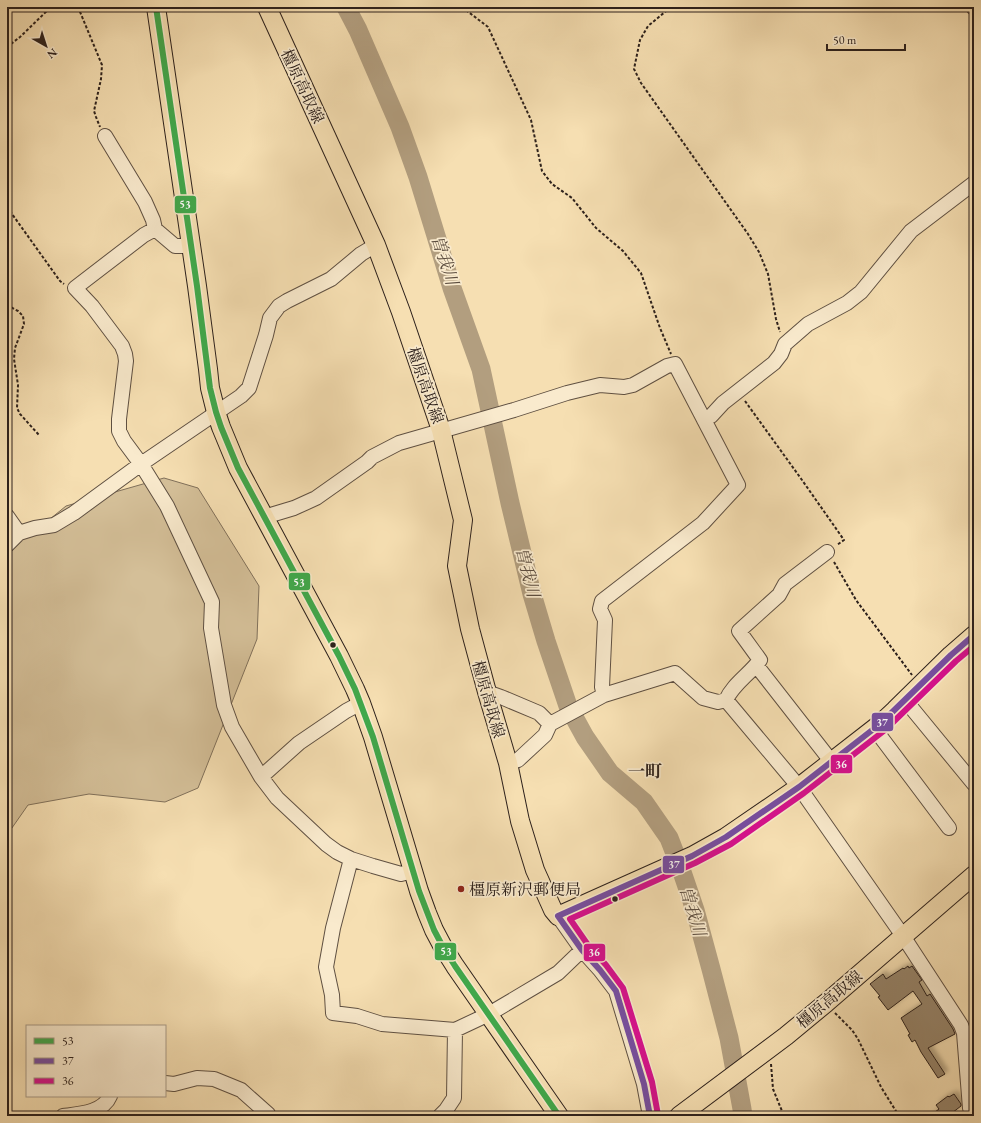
<svg xmlns="http://www.w3.org/2000/svg" width="981" height="1123" viewBox="0 0 981 1123" font-family="'EB Garamond','Noto Serif JP',serif">
<style>
.green{fill:#d4bf98;stroke:#80705a}
.lines{fill:none;stroke-linecap:round;stroke-linejoin:round}
.river{stroke:#b29e7f;stroke-width:19}
.building{fill:#96846a;stroke:#2d211c;filter:url(#shadow)}
.minor-casing{stroke:#5f5042;stroke-width:16}
.major-casing{stroke:#2d211c;stroke-width:20}
.path{stroke:#2d211c;stroke-width:2;stroke-dasharray:3 2;stroke-linecap:butt}
.minor{stroke:#f9eacd;stroke-width:14}
.major{stroke:#f6dfb2;stroke-width:18}
.bus-1-casing{stroke:#f9eacd;stroke-width:9}
.bus-2-casing{stroke:#f9eacd;stroke-width:9}
.bus-3-casing{stroke:#f9eacd;stroke-width:9}
.bus-1{stroke:#40a84b;stroke-width:6}
.bus-2{stroke:#774ea0;stroke-width:6}
.bus-3{stroke:#d6118c;stroke-width:6}
.bus-dot{fill:#2d211c;stroke:#f9eacd;stroke-width:1.5}
.poi-dot{fill:#8f2418;stroke:#f9eacd;stroke-width:1.5}
.labels{text-anchor:middle;stroke-width:3.5;stroke-linejoin:round;paint-order:stroke}
.street-label{font-size:16px;fill:#2d211c;stroke:#f9eacd}
.poi-label{font-size:16px;fill:#2d211c;stroke:#f9eacd;text-anchor:start}
.water-label{font-size:17px;font-style:italic;fill:#5c4d3f;stroke:#f9eacd}
.neighbourhood-label{font-size:17px;font-weight:bold;fill:#2d211c;stroke:#f9eacd}
.line-badge{stroke:#f9eacd;stroke-width:1.5}
.badge-label{font-size:11px;text-anchor:middle;font-weight:bold;fill:#fff}
</style>
<defs>
<filter id="shadow"><feDropShadow dx="3.5" dy="-3.5" stdDeviation="2" flood-color="#0004"/></filter>
</defs>
<rect width="100%" height="100%" fill="#f6dfb2"/>
<filter id="stains"><feTurbulence type="fractalNoise" baseFrequency=".005" numOctaves="4"/><feColorMatrix values="0 0 0 0 .2 0 0 0 0 .09 0 0 0 0 .02 0 0 0 .5 -.17"/></filter>
<radialGradient id="worn" r=".72"><stop offset=".6" stop-color="#630" stop-opacity="0"/><stop offset="1" stop-color="#630" stop-opacity=".3"/></radialGradient>
<path class="green" d="M164 478 198 488 259 586 257 639 198 788 165 802 89 794 28 805 7 835V535L39 528 66 506Z"/>
<g class="lines">
<path class="river" d="M346 7 358 30 400 127 418 177 452 288 481 369 510 503 532 594 546 641 568 706 585 737 610 773 644 802 669 838 681 869 695 910 711 969 729 1038 742 1109 743 1116"/>
</g>
<path class="building" d="M908 966 909 968 912 966 922 980 919 982 927 996 930 994 953 1029 955 1034 928 1048 945 1074 938 1078 921 1052 915 1040 912 1042 908 1035 910 1034 901 1018 922 1004 913 991 888 1010 878 997 880 996 870 984 883 974 886 979 903 968 904 969Z
M954 1094 961 1104V1106L948 1116H930L939 1109 936 1105 948 1096 949 1097Z"/>
<g class="lines">
<defs>
<path id="minor" d="M973 7 974 8
M105 136 145 202 153 220 155 229
M192 246H175L155 229 144 235 75 288 92 306 122 346 125 354 126 361 119 419V431L124 441 141 464 167 506 212 602 211 628 224 705 232 727 261 777 277 798 326 844 337 852 351 859 373 866 401 874 413 871
M704 420 711 416 723 403 774 363 781 354 785 344 808 324 847 303 861 292 911 231 974 183
M7 516 19 533
M264 517 294 508 316 498 367 462 372 457 399 443 514 410 567 393 600 385 624 387 633 385 667 366 675 364 738 485 703 523 602 601 600 609 605 620 602 687 604 695
M7 545 19 533 35 528 54 525 74 513 141 464 241 396 249 388 266 335 270 318 279 306 287 301 331 279 361 254 376 245
M756 665 831 761
M487 692 501 697 539 713 550 724
M726 700C733 684 750 674 760 660L739 631 779 595 785 584 827 552
M905 700 974 784
M874 728 949 828
M508 763 518 760 545 735 550 724 604 695 675 673 703 698 718 702 726 700 799 787 903 936 961 1025 964 1033 970 1108 973 1116
M261 777 299 743 346 711 361 703
M351 859 333 928 326 967 332 995 333 1013 357 1016 382 1024 455 1030 489 1014 558 973 582 950
M558 916 582 950 600 970 616 991 644 1084 650 1116
M165 1083 174 1084 197 1078 214 1079 241 1090 268 1114 269 1116
M63 1116C78 1114 103 1113 110 1096
M440 1116 446 1110 454 1098 455 1030"/>
<path id="major" d="M156 7 197 286 208 369 210 388 216 412 221 427 238 468 339 656 355 689 361 703 373 737 419 891 427 913 434 930 443 947 455 966 559 1116
M267 7 376 245 401 312 441 430 463 520 457 566 470 629 487 692 508 763 520 821 535 870 553 910 558 916 692 856 726 837 799 787 880 724 895 710 951 655 974 635
M679 1116 786 1036 826 1003 974 875"/>
</defs>
<use href="#minor" class="minor-casing"/>
<use href="#major" class="major-casing"/>
<path class="path" d="M78 7 102 65 101 79 94 111 96 117 100 127
M462 7 488 27 531 120 542 171 552 184 572 198 596 228 623 251 641 273 660 328 671 354
M671 7 648 26 640 40 634 69 641 83 748 234 759 252 768 274 776 319 780 332
M7 47 20 37 51 7
M7 207 60 281 64 284
M7 305 18 311 23 316 24 324 15 348 14 359 18 385 17 408 20 414 39 435
M745 401 802 480 844 540 837 545
M834 562 856 600 912 675
M835 1013 852 1030 858 1039 881 1087 899 1116
M771 1064 773 1089 784 1116"/>
<use href="#minor" class="minor"/>
<use href="#major" class="major"/>
<defs>
<path id="bus-1" d="M156 7 197 286 210 388 216 412 221 427 238 468 339 656 355 689 373 737 419 891 434 930 443 947 455 966 559 1116"/>
<path id="bus-2" d="M558 916 692 856 726 837 799 787 880 724 951 655 974 635
M558 916 582 950 600 970 616 991 644 1084 650 1116"/>
<path id="bus-3" d="M658 1115 652 1082 623 988 606 965 588 945 570 919 695 863 731 844 804 793 885 730 956 661 974 646"/>
</defs>
<use href="#bus-1" class="bus-1-casing"/>
<use href="#bus-2" class="bus-2-casing"/>
<use href="#bus-3" class="bus-3-casing"/>
<use href="#bus-1" class="bus-1"/>
<use href="#bus-2" class="bus-2"/>
<use href="#bus-3" class="bus-3"/>
</g>
<g class="bus-dot">
<circle cx="333" cy="645" r="3.5"/>
<circle cx="615" cy="899" r="3.5"/>
</g>
<circle class="poi-dot" cx="461" cy="889" r="4"/>
<g class="labels">
<g class="street-label">
<text transform="translate(303 86) rotate(65)" y="6">橿原高取線</text>
<text transform="translate(426 385) rotate(71)" y="6">橿原高取線</text>
<text transform="translate(489 699) rotate(74)" y="6">橿原高取線</text>
<text transform="translate(829 999) rotate(-40)" y="6">橿原高取線</text>
</g>
<g class="poi-label">
<text x="469" y="895">橿原新沢郵便局</text>
</g>
<g class="water-label">
<text transform="translate(445 260) rotate(72)" y="6">曽我川</text>
<text transform="translate(528 572) rotate(76)" y="6">曽我川</text>
<text transform="translate(693 911) rotate(73)" y="6">曽我川</text>
</g>
<g class="neighbourhood-label">
<text x="645" y="777">一町</text>
</g>
</g>
<g class="line-badge">
<rect x="174" y="195" width="23" height="19" rx="4" fill="#40a84b"/>
<rect x="288" y="572" width="23" height="19" rx="4" fill="#40a84b"/>
<rect x="871" y="712" width="23" height="20" rx="4" fill="#774ea0"/>
<rect x="830" y="754" width="23" height="20" rx="4" fill="#d6118c"/>
<rect x="662" y="855" width="23" height="19" rx="4" fill="#774ea0"/>
<rect x="434" y="942" width="23" height="19" rx="4" fill="#40a84b"/>
<rect x="583" y="943" width="23" height="19" rx="4" fill="#d6118c"/>
</g>
<g class="badge-label">
<text x="185" y="208">53</text>
<text x="299" y="586">53</text>
<text x="882" y="726">37</text>
<text x="841" y="768">36</text>
<text x="674" y="868">37</text>
<text x="446" y="955">53</text>
<text x="594" y="956">36</text>
</g>
<rect width="981" height="1123" fill="none" stroke="#f6dfb2" stroke-width="24"/>
<rect x="8" y="8" width="965" height="1107" fill="none" stroke="#2d211c" stroke-width="2"/>
<rect x="12" y="12" width="957" height="1099" fill="none" stroke="#2d211c"/>
<rect x="26" y="1025" width="140" height="72" fill="#f9eacd" stroke="#a79a86"/>
<rect x="34" y="1038" width="20" height="6" fill="#40a84b" stroke="#a79a86"/>
<text x="62" y="1045" font-size="12" fill="#2d211c">53</text>
<rect x="34" y="1058" width="20" height="6" fill="#774ea0" stroke="#a79a86"/>
<text x="62" y="1065" font-size="12" fill="#2d211c">37</text>
<rect x="34" y="1078" width="20" height="6" fill="#d6118c" stroke="#a79a86"/>
<text x="62" y="1085" font-size="12" fill="#2d211c">36</text>
<g transform="translate(46 46) rotate(141)" stroke="#f9eacd" stroke-width="3" paint-order="stroke">
<path d="M0-3L7 15L0 10L-7 15Z" fill="#2d211c"/>
<text y="-6" font-size="11" font-weight="bold" text-anchor="middle" fill="#2d211c">N</text>
</g>
<path d="M827 44v6h78v-6" fill="none" stroke="#2d211c" stroke-width="2"/>
<text x="833" y="44" font-size="12" fill="#2d211c" stroke="#f9eacd" stroke-width="3" paint-order="stroke">50 m</text>
<rect width="100%" height="100%" filter="url(#stains)"/>
<rect width="100%" height="100%" fill="url(#worn)"/>
</svg>
